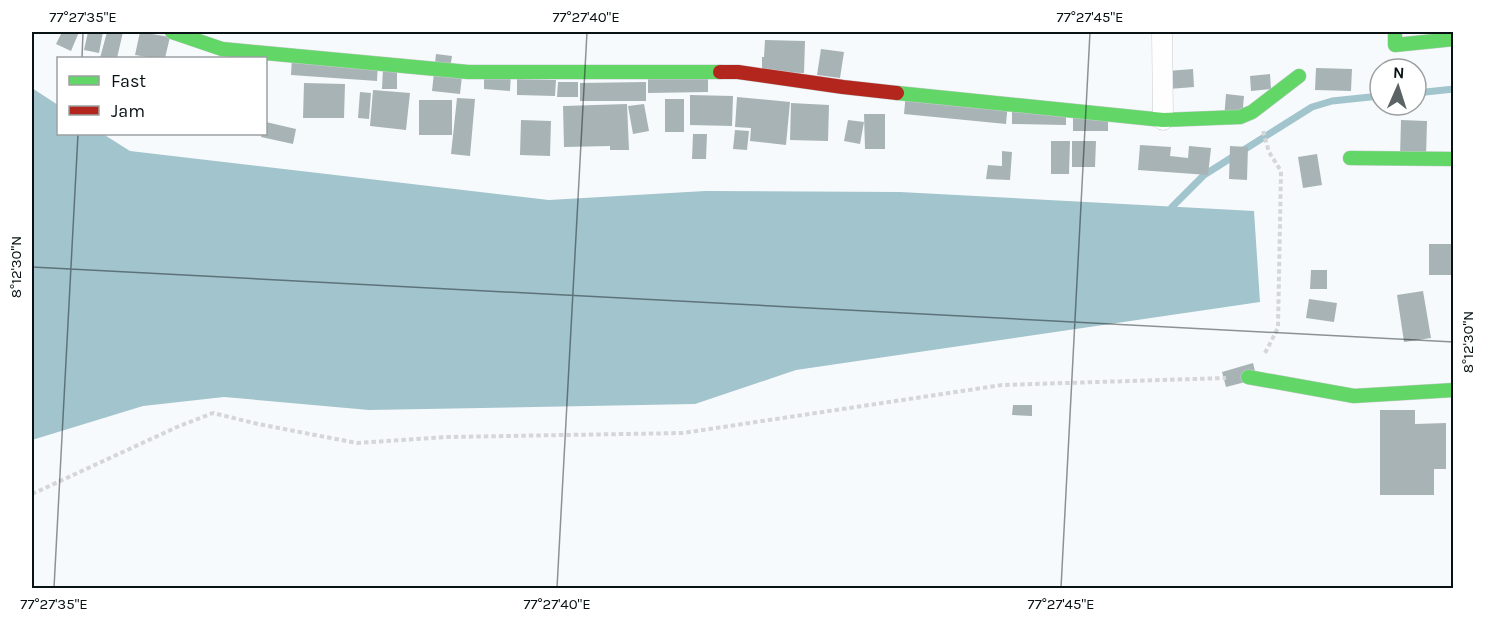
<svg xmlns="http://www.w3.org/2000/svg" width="1485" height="620" viewBox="0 0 1485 620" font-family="Karla,sans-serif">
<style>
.water{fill:#a2c4cd}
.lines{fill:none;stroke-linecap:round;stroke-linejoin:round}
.stream{stroke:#a2c4cd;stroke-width:7}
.building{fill:#a8b3b6}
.street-casing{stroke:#c7cdcf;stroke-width:21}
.fast-casing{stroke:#c7cdcf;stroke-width:15}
.jam-casing{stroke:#c7cdcf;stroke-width:15}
.path{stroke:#d5d6d7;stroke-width:4;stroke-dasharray:4.5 3;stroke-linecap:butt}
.street{stroke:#fefeff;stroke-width:20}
.fast{stroke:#63d668;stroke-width:14}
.jam{stroke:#b3261e;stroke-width:14}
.ticks{fill:none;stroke:#081113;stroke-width:1.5;stroke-opacity:0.45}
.neatline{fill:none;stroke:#081113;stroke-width:2}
.ticks-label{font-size:15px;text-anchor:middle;fill:#081113}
</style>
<rect width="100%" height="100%" fill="#f7fafc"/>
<path class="water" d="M32 88 58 105V134H103L130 151 549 200 705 191 900 192 1254 211 1260 302 796 370 695 404 369 410 224 397 143 406 32 440Z"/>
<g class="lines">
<path class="stream" d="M1416 93 1454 89
M1172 207 1204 175 1312 107 1332 101 1380 96"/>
</g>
<path class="building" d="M62 32H79L71 51 56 44Z
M88 32H103L99 53 84 50Z
M107 32H123L117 58H100Z
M140 32 170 37 165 58H153L135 55Z
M765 40 805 41 804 73 762 72V57H764Z
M821 49 844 52 840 78 817 75Z
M436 54 452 56 449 75 462 76 460 94 432 91Z
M292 56 378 62 377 81 291 75Z
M383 67 397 68V89H382Z
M1316 68 1352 69 1351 91 1315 90Z
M1193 69 1194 87 1169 89 1167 71Z
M484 72 511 73 510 91 484 89Z
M708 74V92L648 93V75Z
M1270 74 1271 89 1251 91 1250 76Z
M517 79 556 80 555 96 517 95Z
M558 82H578V97H557Z
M646 82V101H580V83Z
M304 83 345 84 344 118H303Z
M373 90 410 93 406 130 370 126Z
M360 92 371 93 369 119 358 118Z
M906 92 1008 102 1006 124 904 114Z
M1226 94 1244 96 1242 120 1224 119Z
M690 95 733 96 732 126 690 125Z
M737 97 790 102 786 145 750 141 751 128 735 127Z
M457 98 475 99 470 156 451 154Z
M665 99H684V132H665Z
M419 100H452V135H419Z
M791 103 829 105 828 141 790 140Z
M627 104 629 150H610V146L564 147 563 106Z
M644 104 649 131 633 134 628 106Z
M1012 105H1066V125L1012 124Z
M864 114H885V149H865Z
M1073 115H1108V131H1073Z
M521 120 551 121 550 156 520 155Z
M848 120 864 122 860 144 844 141Z
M1401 120 1427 121 1426 158 1400 157Z
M266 122 296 129 293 144 261 137 262 134H266Z
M735 130 749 131 747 150 733 149Z
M693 134H707L706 159H692Z
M1051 141H1070L1069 174H1051Z
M1072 141H1096L1095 167H1072Z
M1140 145 1171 147 1170 156 1188 158 1189 146 1211 148 1208 175 1138 170Z
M1230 146 1248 147 1247 180 1229 179Z
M1002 151 1012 152 1010 180 986 179 988 165 1002 166Z
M1317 154 1322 185 1303 188 1298 157Z
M1429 244H1454V275H1429Z
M1311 270H1327V289H1310Z
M1423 291 1431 338 1404 342 1397 295Z
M1309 299 1337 303 1334 322 1306 318Z
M1253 363 1257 379 1226 387 1222 372Z
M1013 405H1032V416L1012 415Z
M1380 410H1415V424L1446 423V469H1434V495H1380Z"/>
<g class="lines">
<defs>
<path id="street" d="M1162 32 1163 120"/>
<path id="fast" d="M172 32 222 49 468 72H720
M1395 32V45L1454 39
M897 93 1163 120 1240 117 1252 112 1299 76
M1350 158 1454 159
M1248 377 1354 396 1454 390"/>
<path id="jam" d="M720 72H738L843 87 897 93"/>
</defs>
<use href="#street" class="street-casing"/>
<use href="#fast" class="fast-casing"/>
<use href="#jam" class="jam-casing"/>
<path class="path" d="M1263 131 1269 152 1281 171 1278 328 1264 355
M32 494 177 427 213 413 258 424 357 443 448 437 683 433 1002 385 1226 378"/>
<use href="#street" class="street"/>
<use href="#fast" class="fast"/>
<use href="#jam" class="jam"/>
</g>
<path class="ticks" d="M82 58 83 32M32 267 1454 342M54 588 78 134M557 588 587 32M1061 588 1090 32"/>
<rect width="1485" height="620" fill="none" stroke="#ffffff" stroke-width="66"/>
<rect x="57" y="57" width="210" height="78" fill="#ffffff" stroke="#9ca0a1" stroke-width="1.5"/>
<rect x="69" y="76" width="30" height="9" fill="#63d668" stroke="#9ca0a1" stroke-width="1.5"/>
<text x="111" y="87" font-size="18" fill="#081113">Fast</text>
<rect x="69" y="106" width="30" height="9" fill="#b3261e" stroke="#9ca0a1" stroke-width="1.5"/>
<text x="111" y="117" font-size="18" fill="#081113">Jam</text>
<g transform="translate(1398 87) rotate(3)"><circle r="28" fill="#ffffff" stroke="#9ca0a1" stroke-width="1.5"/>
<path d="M0-4.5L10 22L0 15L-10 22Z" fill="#5c6365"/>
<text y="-9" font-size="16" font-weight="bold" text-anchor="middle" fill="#081113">N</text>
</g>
<rect x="33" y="33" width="1419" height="554" class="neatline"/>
<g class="ticks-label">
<text x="83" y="22">77°27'35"E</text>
<text x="586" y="22">77°27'40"E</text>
<text x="1090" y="22">77°27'45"E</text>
<text transform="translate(16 267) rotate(-90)" y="5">8°12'30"N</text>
<text transform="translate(1468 342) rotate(-90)" y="5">8°12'30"N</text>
<text x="54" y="609">77°27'35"E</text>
<text x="557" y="609">77°27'40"E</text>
<text x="1061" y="609">77°27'45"E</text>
</g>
</svg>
